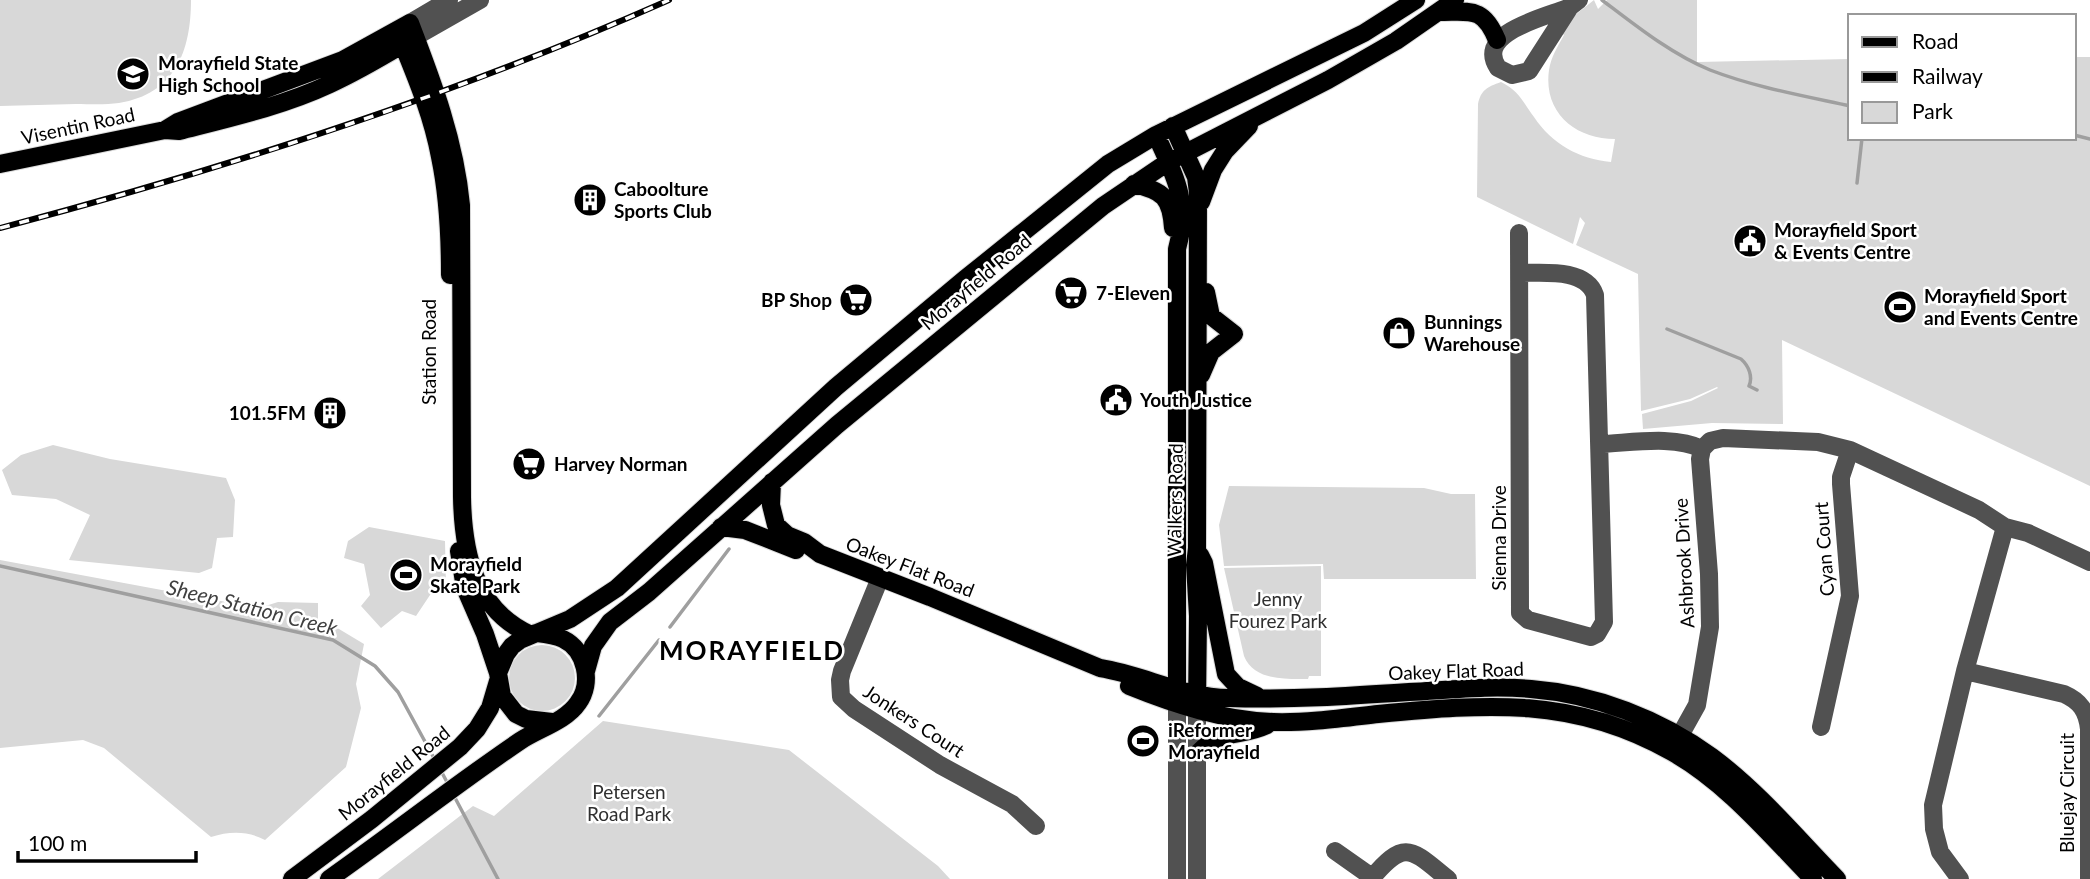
<svg xmlns="http://www.w3.org/2000/svg" width="2090" height="879" viewBox="0 0 2090 879" font-family="Lato,sans-serif">
<style>
.green{fill:#d8d8d8}
.lines{fill:none;stroke-linecap:round;stroke-linejoin:round}
.stream{stroke:#9f9f9f;stroke-width:3.5}
.major-casing{stroke:#dbdbdb;stroke-width:20}
.minor{stroke:#515151;stroke-width:18}
.major{stroke:#000;stroke-width:18}
.rail-casing{stroke:#000;stroke-width:6}
.rail{stroke:#fff;stroke-width:3.5;stroke-dasharray:10;stroke-linecap:butt}
.labels{text-anchor:middle;stroke-width:5;stroke-linejoin:round;paint-order:stroke}
.poi-label{font-size:19px;font-weight:bold;fill:#000;stroke:#fff;text-anchor:start}
.street-label{font-size:19px;fill:#000;stroke:#fff}
.park-label{font-size:19px;fill:#2f2f2f;stroke:#fff}
.water-label{font-size:21px;font-style:italic;fill:#404040;stroke:#fff}
.district-label{font-size:26px;font-weight:bold;letter-spacing:2px;fill:#000;stroke:#fff}
</style>
<rect width="100%" height="100%" fill="#fff"/>
<path class="green" d="M0 0H191C191 51 175 94 119 103 105 105 89 104 76 104 50 105 25 105 0 106Z
M1594 0 1598 9 1607 0H1697V62L1850 59V138H2074V57H2090V486L1782 340 1783 424 1712 423 1643 429 1642 414 1691 401 1718 388 1717 387 1690 399 1641 411 1638 274 1576 245 1585 223 1580 217 1573 244 1477 197 1478 104C1481 90 1487 87 1501 82 1519 91 1523 102 1534 117 1552 144 1579 159 1611 162L1615 139C1576 139 1543 113 1549 70 1551 57 1558 46 1564 35L1560 32 1570 19Z
M53 445 110 459 226 478 235 500 233 537 217 538 212 568 199 573 69 560 90 515 56 499 12 495 2 470 21 455Z
M1229 486 1424 488 1451 494H1475L1476 579H1324L1323 564 1224 566 1219 525Z
M369 527 445 541 446 587 434 589 416 616 402 611 381 628 361 606 370 595 364 564 344 558 348 541Z
M0 560 259 608 278 602 318 603V623H329L364 644 356 684 361 708 346 767 265 840C248 831 230 831 211 837L104 748 83 740 0 748Z
M1321 566V676H1309L1308 679C1286 679 1254 681 1244 656L1224 568Z
M509 678a33 33 0 1 1 66 0a33 33 0 1 1-66 0Z
M603 721 789 750 938 866 950 879H378L473 806 494 816Z"/>
<g class="lines">
<path class="stream" d="M1602 0C1635 25 1671 54 1710 70 1754 87 1804 96 1850 106
M2074 135 2090 139
M1857 183 1862 138
M1667 329 1741 359C1749 366 1753 377 1749 386L1757 390
M0 566 333 640 375 666 398 692 435 760
M670 627 729 549
M599 716 659 640
M440 769 448 784
M453 794 498 879"/>
<defs>
<path id="major" d="M1439 12C1471 12 1483 6 1497 40
M397 30C414 72 432 113 440 157 448 195 450 236 450 275
M1173 126 1196 177 1198 193 1197 548 1195 565 1198 616 1197 705
M165 130 178 122 343 60 410 23C433 83 455 141 461 205L462 497C463 554 475 610 531 635
M1156 135C1175 177 1190 201 1177 249V699
M0 164 165 130 179 131C230 118 283 106 330 84 359 71 385 55 412 39
M1134 184C1163 191 1171 197 1173 228
M1201 202 1213 170 1225 151 1249 126
M1201 375 1211 352 1234 334 1211 316 1206 292
M772 482 771 505 776 525 787 535 804 542 820 554 930 597 1100 668C1144 675 1183 697 1229 698 1289 700 1349 696 1409 692 1449 690 1490 685 1531 689 1595 694 1660 719 1712 757 1759 792 1797 838 1837 879
M721 527 745 530 796 550
M459 551 465 588 485 634 498 673
M1200 555 1204 563 1226 674 1238 687 1257 696
M586 671 593 646 610 622 649 592 837 425 1103 206 1168 162 1328 80 1396 41 1455 0
M1129 686C1176 705 1222 720 1273 722 1308 723 1343 718 1378 714 1486 704 1574 696 1672 752 1727 783 1769 834 1813 879
M552 722 526 719 516 714 502 696 498 673 506 654 512 646 520 640 570 619 617 588 836 387 965 279 1108 164 1156 135 1364 33 1416 0
M1198 753C1223 728 1239 738 1267 725
M292 879 372 819 460 747 477 729 490 708 498 681
M329 879C393 834 455 785 520 741 538 729 566 721 578 703 593 683 586 650 563 639 555 635 545 634 536 633"/>
</defs>
<use href="#major" class="major-casing"/>
<path class="minor" d="M1570 7C1547 17 1474 32 1498 68L1512 75 1529 71 1570 7 1579 0
M410 23 449 0
M415 37 480 0
M1519 233 1520 613 1528 620 1591 637 1597 634 1604 622 1595 295C1586 268 1543 273 1520 273
M1600 444C1630 443 1675 435 1702 449L1710 441 1723 438 1818 442 1850 450 1979 510 2005 527 2028 533 2090 562
M880 578 842 671 840 680 841 697 854 709 940 765 1012 804 1036 826
M1965 671 2064 694C2080 701 2087 711 2089 729V879
M1821 727 1850 596 1841 484V477L1850 450
M1673 748 1697 705 1710 627 1709 574 1700 459 1702 449
M1335 851 1372 877
M1177 879V705
M1197 879V711
M1371 879C1405 838 1411 849 1448 879
M1960 879 1940 852 1934 829 1933 805 1965 671 2005 527"/>
<use href="#major" class="major"/>
<defs>
<path id="rail" d="M0 228C228 168 453 96 669 0"/>
</defs>
<use href="#rail" class="rail-casing"/>
<use href="#rail" class="rail"/>
</g>
<defs>
<symbol id="school-disc" viewBox="-11 -11 22 22"><circle r="9.5" fill="#000" stroke="#fff"/><path d="M0-5L7-2L0 1L-7-2ZM-4 1L0 2.5L4 1V4Q0 6-4 4Z" fill="#fff"/></symbol>
<symbol id="building-disc" viewBox="-11 -11 22 22"><circle r="9.5" fill="#000" stroke="#fff"/><path d="M-4-6H4V6H1V3H-1V6H-4ZM-2.5-4.3h1.7v1.8h-1.7ZM.8-4.3h1.7v1.8H.8ZM-2.5-1h1.7V.8h-1.7ZM.8-1h1.7V.8H.8Z" fill="#fff"/></symbol>
<symbol id="civic-disc" viewBox="-11 -11 22 22"><circle r="9.5" fill="#000" stroke="#fff"/><path d="M-.6-6.5H3V-4.5H.6V-3L4-1V1h2V6H-6V1h2V-1L-.6-3ZM-1.2 2.5V6h2.4V2.5Z" fill="#fff"/></symbol>
<symbol id="supermarket-disc" viewBox="-11 -11 22 22"><circle r="9.5" fill="#000" stroke="#fff"/><path d="M-6-5.5h2.5l.6 2H6L4.5 2H-2.5L-4.4-4H-6ZM-1.5 3.2a1.3 1.3 0 1 0 .1 0ZM3 3.2a1.3 1.3 0 1 0 .1 0Z" fill="#fff"/></symbol>
<symbol id="stadium-disc" viewBox="-11 -11 22 22"><circle r="9.5" fill="#000" stroke="#fff"/><path d="M0-5a6.5 5 0 1 0 0 10a6.5 5 0 1 0 0-10ZM-3.5-1.8h7v3.6h-7Z" fill="#fff"/></symbol>
<symbol id="shop-disc" viewBox="-11 -11 22 22"><circle r="9.5" fill="#000" stroke="#fff"/><path d="M-5-2.5h2.3a2.7 3.5 0 0 1 5.4 0H5L5.5 6h-11ZM-1.5-2.5h3a1.5 2.3 0 0 0-3 0Z" fill="#fff"/></symbol>
</defs>
<g fill-rule="evenodd">
<use href="#school-disc" x="114" y="55" width="38" height="38"/>
<use href="#building-disc" x="571" y="181" width="38" height="38"/>
<use href="#civic-disc" x="1731" y="222" width="38" height="38"/>
<use href="#supermarket-disc" x="1052" y="274" width="38" height="38"/>
<use href="#supermarket-disc" x="837" y="281" width="38" height="38"/>
<use href="#stadium-disc" x="1881" y="288" width="38" height="38"/>
<use href="#shop-disc" x="1380" y="314" width="38" height="38"/>
<use href="#civic-disc" x="1097" y="381" width="38" height="38"/>
<use href="#building-disc" x="311" y="394" width="38" height="38"/>
<use href="#supermarket-disc" x="510" y="445" width="38" height="38"/>
<use href="#stadium-disc" x="387" y="556" width="38" height="38"/>
<use href="#stadium-disc" x="1124" y="722" width="38" height="38"/>
</g>
<g class="labels">
<g class="poi-label">
<text x="158" y="70">Morayfield State<tspan x="158" dy="22">High School</tspan></text>
<text x="614" y="196">Caboolture<tspan x="614" dy="22">Sports Club</tspan></text>
<text x="1774" y="237">Morayfield Sport<tspan x="1774" dy="22">&amp; Events Centre</tspan></text>
<text x="1096" y="300">7-Eleven</text>
<text x="1924" y="303">Morayfield Sport<tspan x="1924" dy="22">and Events Centre</tspan></text>
<text x="832" y="307" text-anchor="end">BP Shop</text>
<text x="1424" y="329">Bunnings<tspan x="1424" dy="22">Warehouse</tspan></text>
<text x="1140" y="407">Youth Justice</text>
<text x="306" y="420" text-anchor="end">101.5FM</text>
<text x="554" y="471">Harvey Norman</text>
<text x="430" y="571">Morayfield<tspan x="430" dy="22">Skate Park</tspan></text>
<text x="1168" y="737">iReformer<tspan x="1168" dy="22">Morayfield</tspan></text>
</g>
<g class="street-label">
<text transform="translate(78 126) rotate(-12)" y="7">Visentin Road</text>
<text transform="translate(976 282) rotate(-40)" y="7">Morayfield Road</text>
<text transform="translate(429 352) rotate(-90)" y="7">Station Road</text>
<text transform="translate(1175 500) rotate(-89)" y="7">Walkers Road</text>
<text transform="translate(1499 538) rotate(-90)" y="7">Sienna Drive</text>
<text transform="translate(1824 549) rotate(-94)" y="7">Cyan Court</text>
<text transform="translate(1684 563) rotate(-93)" y="7">Ashbrook Drive</text>
<text transform="translate(910 567) rotate(21)" y="7">Oakey Flat Road</text>
<text transform="translate(1456 671) rotate(-2)" y="7">Oakey Flat Road</text>
<text transform="translate(914 721) rotate(33)" y="7">Jonkers Court</text>
<text transform="translate(394 773) rotate(-39)" y="7">Morayfield Road</text>
<text transform="translate(2067 793) rotate(-90)" y="7">Bluejay Circuit</text>
</g>
<g class="park-label">
<text x="1278" y="606">Jenny<tspan x="1278" dy="22">Fourez Park</tspan></text>
<text x="629" y="799">Petersen<tspan x="629" dy="22">Road Park</tspan></text>
</g>
<g class="water-label">
<text transform="translate(252 608) rotate(14)" y="7">Sheep Station Creek</text>
</g>
<g class="district-label">
<text x="752" y="660">MORAYFIELD</text>
</g>
</g>
<rect x="1848" y="14" width="228" height="126" fill="#ffffff" stroke="#999999" stroke-width="2"/>
<rect x="1862" y="37" width="35" height="10" fill="#000000" stroke="#999999" stroke-width="2"/>
<text x="1912" y="49" font-size="21" fill="#000000">Road</text>
<rect x="1862" y="72" width="35" height="10" fill="#000000" stroke="#999999" stroke-width="2"/>
<text x="1912" y="84" font-size="21" fill="#000000">Railway</text>
<rect x="1862" y="102" width="35" height="21" fill="#d8d8d8" stroke="#999999" stroke-width="2"/>
<text x="1912" y="119" font-size="21" fill="#000000">Park</text>
<path d="M18 851v10h178v-10" fill="none" stroke="#000000" stroke-width="3.5"/>
<text x="28" y="851" font-size="21" fill="#000000" stroke="#ffffff" stroke-width="5" paint-order="stroke">100 m</text>
</svg>
